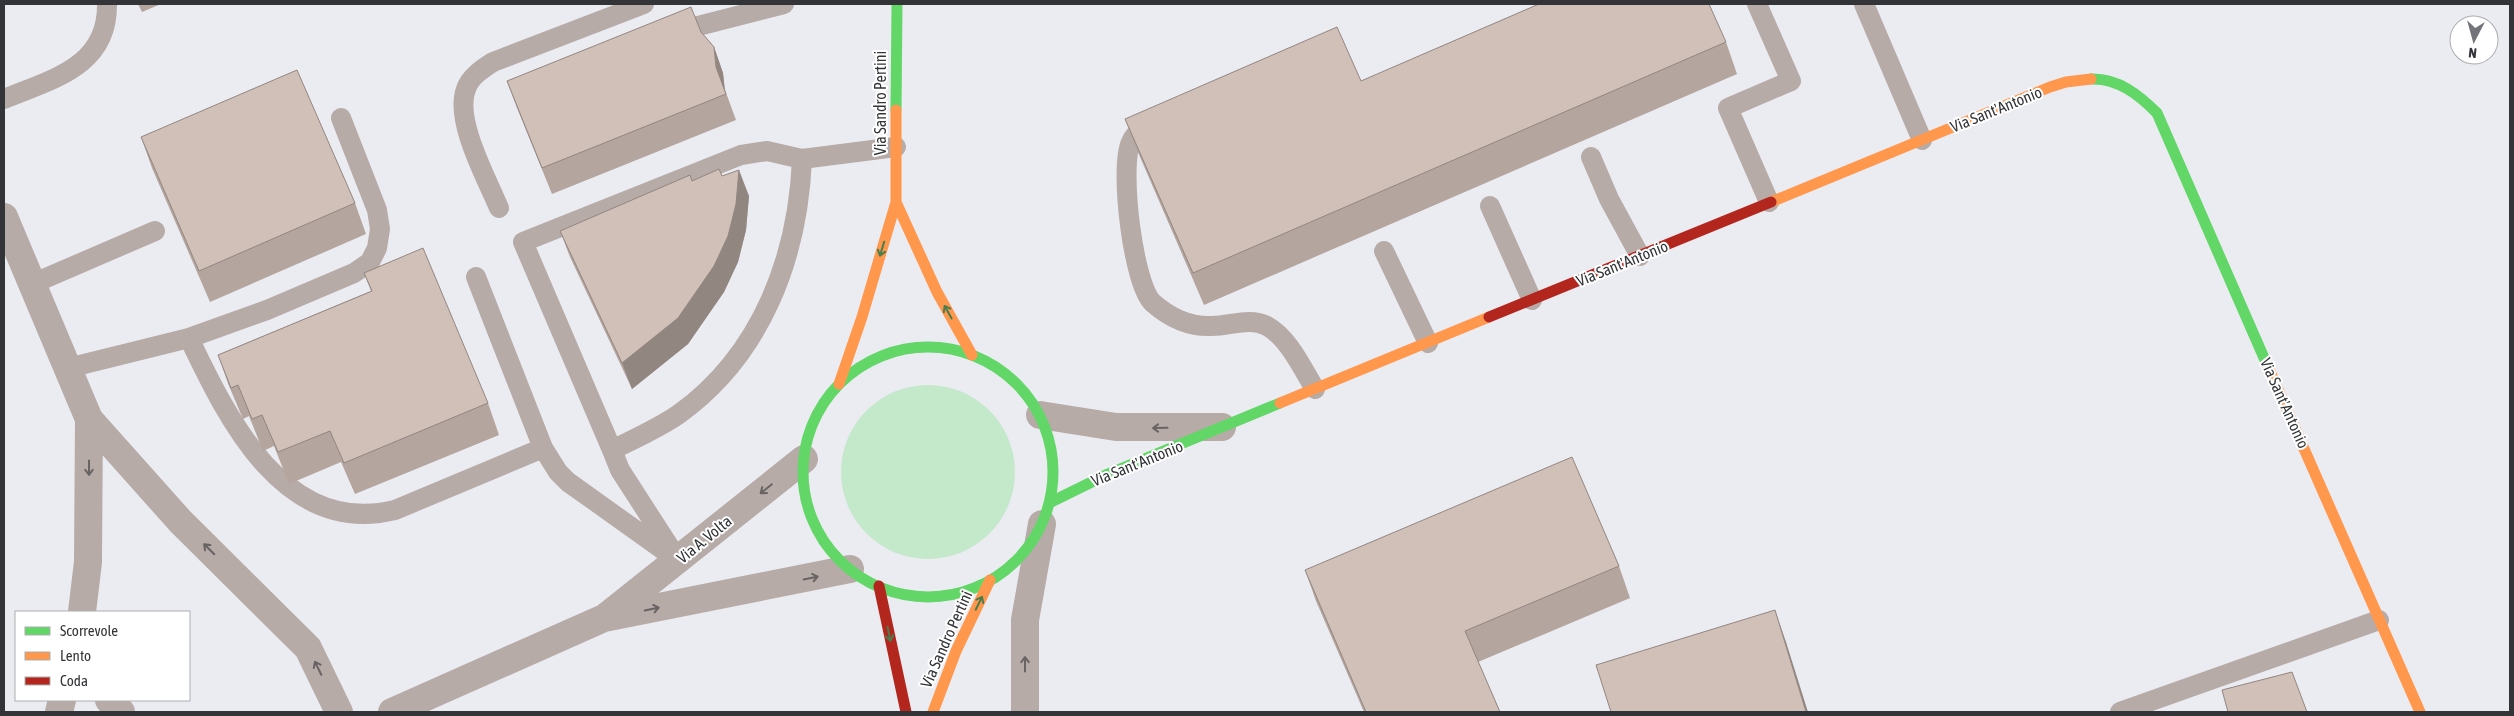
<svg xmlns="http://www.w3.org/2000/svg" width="2514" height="716" viewBox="0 0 2514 716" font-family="'Asap Condensed',sans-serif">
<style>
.green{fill:#c3e9ca}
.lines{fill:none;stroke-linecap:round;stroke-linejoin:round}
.lane{stroke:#b7aba7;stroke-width:20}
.street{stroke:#b7aba7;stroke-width:28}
.fast{stroke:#63d668;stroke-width:11}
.slow{stroke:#ff974d;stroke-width:11}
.jam{stroke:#b3261e;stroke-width:11}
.wall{fill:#b4a59e}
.shaded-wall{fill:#928681}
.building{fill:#d1c0b8;stroke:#928681}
.oneway{stroke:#497d4e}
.oneway2{stroke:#686464}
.labels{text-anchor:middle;stroke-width:4;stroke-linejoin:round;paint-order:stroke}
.street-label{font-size:16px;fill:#333438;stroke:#fff}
</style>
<rect width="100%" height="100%" fill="#ebecf2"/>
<path class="green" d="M841 472a87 87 0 1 1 174 0a87 87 0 1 1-174 0Z"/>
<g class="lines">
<path class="lane" d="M1757 4 1791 81 1728 108 1769 202
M1864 4 1922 140
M698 26 784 4
M4 99C52 79 108 67 107 4
M1152 121C1145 126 1135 133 1131 142 1119 167 1133 285 1153 303 1170 318 1190 327 1212 326 1231 326 1249 317 1267 326 1289 338 1303 370 1315 389
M1591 157 1609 199 1640 256
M802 159 896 147
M1490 206 1532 300
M499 208C487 179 454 120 466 89 470 77 482 69 493 62L644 4
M1384 251 1428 343
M476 277 543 448 558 472 568 482 669 554
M32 284 155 231
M189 338C228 420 285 537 395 510L543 448
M68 368 189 338 267 310 354 273 370 262 377 248 380 229 377 210 341 118
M612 450C634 439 659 428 679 414 762 354 798 257 802 159L767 151 741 155 523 242 612 450 620 470 678 560
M2120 712 2379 620"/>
<path class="street" d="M4 217 89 419 180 521 308 648 339 712
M1040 415 1116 427H1222
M82 612 88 562 89 419
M607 616 804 459
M109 700 121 712
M59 712 62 700
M392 712 604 618 850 569
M1025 712V620L1042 524"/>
<path class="fast" d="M2091 79C2118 78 2139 95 2157 113L2268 367
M896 110 897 4
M803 472a125 125 0 1 1 250 0a125 125 0 1 1-250 0Z
M1049 503 1108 474 1280 403"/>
<path class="slow" d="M896 202 937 292 972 355
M1771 202 2050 87 2066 82 2091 79
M2268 367 2420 712
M839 384 862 317 896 202V110
M1280 403 1489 317
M933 712 956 651 990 580"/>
<path class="jam" d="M1489 317 1771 202
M879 586 906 712"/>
</g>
<path class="wall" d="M138 4H161L142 12Z
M701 32 714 47 723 73 725 90 736 120 552 194 517 108 507 81Z
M1726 42 1737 74 1204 305 1137 150 1125 119 1361 81Z
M141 137 355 203 366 234 210 302 152 168Z
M722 176 749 196 746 230 738 262 724 292 688 344 632 389 570 257 560 231 692 181Z
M364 273 488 403 499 435 355 494 341 462 289 484 274 446 263 451 249 416 243 419 229 386 218 355 371 291Z
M1619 566 1630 598 1478 662 1500 712H1364L1316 601 1305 570Z"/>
<path class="shaded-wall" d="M714 47 723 73 725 93 716 67Z
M739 170 749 196 746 230 738 262 724 292 688 344 632 389 622 363Z
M1775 610 1786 642 1808 712H1806Z"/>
<path class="building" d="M1539 4H1709L1726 42 1193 273 1125 119 1337 27 1361 81Z
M691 7 701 32 714 47 716 67 726 94 542 168 507 81Z
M297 70 355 203 199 271 141 137Z
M719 169 722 176 739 170 736 204 728 236 714 266 678 318 622 363 560 231 690 175 692 181Z
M423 248 488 403 344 463 330 431 278 452 262 415 252 419 238 385 231 388 218 355 372 291 364 273Z
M1572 457 1619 566 1465 631 1500 712H1366L1305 570Z
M1775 610 1806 712H1611L1596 665Z
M2292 672 2307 712H2228L2222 690Z"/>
<defs><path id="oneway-shaft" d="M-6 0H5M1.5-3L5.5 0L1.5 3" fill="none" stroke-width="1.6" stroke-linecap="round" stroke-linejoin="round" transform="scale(1.25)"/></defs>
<g class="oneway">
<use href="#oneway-shaft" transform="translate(882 249) rotate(107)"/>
<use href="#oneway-shaft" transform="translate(948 312) rotate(-119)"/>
<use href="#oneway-shaft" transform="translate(979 603) rotate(-64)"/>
<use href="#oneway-shaft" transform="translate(889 634) rotate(78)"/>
</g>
<g class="oneway2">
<use href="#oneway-shaft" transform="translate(1160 428) rotate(179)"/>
<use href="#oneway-shaft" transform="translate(89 468) rotate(90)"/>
<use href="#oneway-shaft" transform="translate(766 489) rotate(141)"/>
<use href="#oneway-shaft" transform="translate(209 549) rotate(-135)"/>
<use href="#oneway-shaft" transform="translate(811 578) rotate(-12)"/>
<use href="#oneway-shaft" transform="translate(652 609) rotate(-11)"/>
<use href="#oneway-shaft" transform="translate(1025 664) rotate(-90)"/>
<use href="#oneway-shaft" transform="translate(318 668) rotate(-116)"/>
</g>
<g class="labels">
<g class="street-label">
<text transform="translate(880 103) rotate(-90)" y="6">Via Sandro Pertini</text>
<text transform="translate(1996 109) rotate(-22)" y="6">Via Sant'Antonio</text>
<text transform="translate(1622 263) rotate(-22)" y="6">Via Sant'Antonio</text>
<text transform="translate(2285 403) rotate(66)" y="6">Via Sant'Antonio</text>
<text transform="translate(1137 463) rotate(-22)" y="6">Via Sant'Antonio</text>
<text transform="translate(704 539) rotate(-39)" y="6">Via A. Volta</text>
<text transform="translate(946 639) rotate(-66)" y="6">Via Sandro Pertini</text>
</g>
</g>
<rect width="2514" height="716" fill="none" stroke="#333438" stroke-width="10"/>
<rect x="15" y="611" width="175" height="90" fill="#ffffff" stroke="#adaeaf"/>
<rect x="25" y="627" width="25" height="8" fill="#63d668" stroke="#adaeaf"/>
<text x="60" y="636" font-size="15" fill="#333438">Scorrevole</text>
<rect x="25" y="652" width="25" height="8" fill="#ff974d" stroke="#adaeaf"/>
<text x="60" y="661" font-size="15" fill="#333438">Lento</text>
<rect x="25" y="677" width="25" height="8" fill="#b3261e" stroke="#adaeaf"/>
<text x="60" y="686" font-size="15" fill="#333438">Coda</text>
<g transform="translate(2474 40) rotate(186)"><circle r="24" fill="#ffffff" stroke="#adaeaf"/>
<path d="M0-4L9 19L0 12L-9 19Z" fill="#737479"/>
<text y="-8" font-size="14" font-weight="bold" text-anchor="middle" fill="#333438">N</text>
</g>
</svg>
